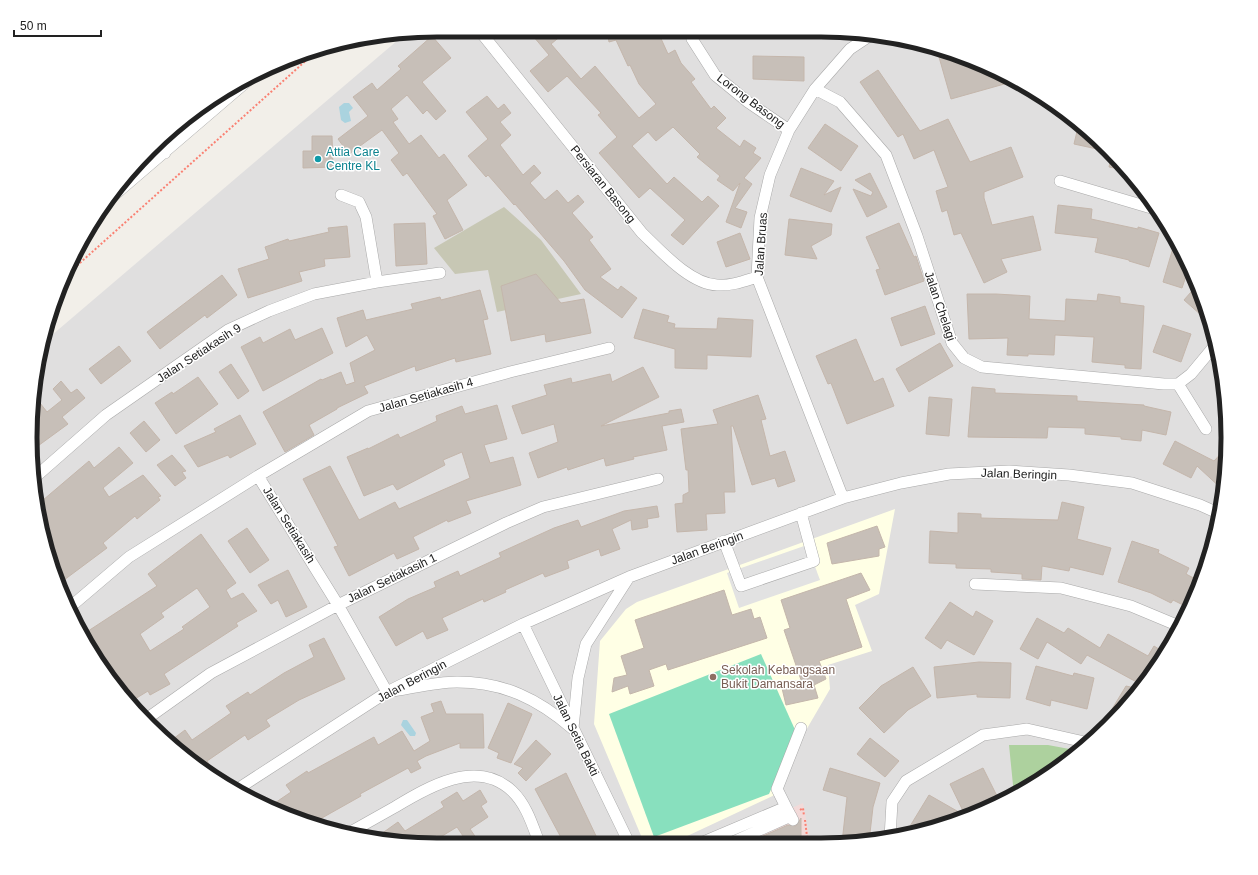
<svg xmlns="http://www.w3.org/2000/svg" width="1258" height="875" viewBox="0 0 1258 875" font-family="Helvetica,sans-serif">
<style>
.residential{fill:#e0dfdf}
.commercial{fill:#f2dad9}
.education{fill:#ffffe5}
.construction{fill:#c7c7b4}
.forest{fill:#add19e}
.pitch{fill:#88e0be}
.parking{fill:#e2e2e2}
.water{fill:#aad3df}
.building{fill:#c7bfb8;stroke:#c4b6ab;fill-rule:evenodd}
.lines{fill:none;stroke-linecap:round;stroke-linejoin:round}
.minor-casing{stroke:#a9a9a9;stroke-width:12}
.path{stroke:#fa8072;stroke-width:2;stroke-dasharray:2 2;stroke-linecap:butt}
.minor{stroke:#fff;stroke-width:11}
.culture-dot{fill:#0f9aa8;stroke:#fff;stroke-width:1.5}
.education-dot{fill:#8d6e63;stroke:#fff;stroke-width:1.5}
.labels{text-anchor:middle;stroke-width:3;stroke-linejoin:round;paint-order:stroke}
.street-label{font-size:12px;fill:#222;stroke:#fff}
.culture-label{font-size:12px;fill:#0d838f;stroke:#fff;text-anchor:start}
.education-label{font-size:12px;fill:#785e54;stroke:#fff;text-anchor:start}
.rim{fill:none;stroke:#222;stroke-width:5}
</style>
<rect width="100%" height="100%" fill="#f2efe9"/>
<path class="residential" d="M438 30H821L900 38 1001 72 1068 114 1109 150 1159 211 1197 282 1220 358 1228 438 1220 517 1197 594 1159 664 1108 726 1068 761 1001 803 900 837 821 845H438L358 837 281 814 211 776 149 725 99 664 72 618 38 517 31 464 33 385 45 341 405 34Z"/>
<path class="commercial" d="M803 803 811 845H708Z"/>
<path class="education" d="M895 509 879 594 855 605 872 651 828 665 830 689 805 732 781 792 668 845H645L594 724 600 641 626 609 637 602Z"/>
<path class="construction" d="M504 207 541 240 581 294 497 312 488 270 455 274 434 248Z"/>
<path class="forest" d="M1009 745H1048L1080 751 1068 761 1014 795Z"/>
<path class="pitch" d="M761 654 796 732 769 794 654 837 609 714Z"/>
<path class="parking" d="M807 545 820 580 739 608 727 573Z"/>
<path class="water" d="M344 103H349L353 108 349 112 351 121 345 123 341 120 339 107Z
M403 720H407L416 733 415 736H410L401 725Z"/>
<path class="building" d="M528 30H568L551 44 581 79 595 66 639 118 656 104 639 84 630 65 628 66 616 40 609 42 607 30H645L647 37 658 32 668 54 675 50 681 63 695 79 691 82 711 109 714 106 726 118 716 128 740 147 744 140 756 148 753 153 761 158 744 178 752 184 735 208 747 212 741 228 726 222 740 183 733 191 717 180 720 176 697 157 700 154 673 127 656 141 648 132 632 146 667 184 674 177 702 202 708 196 719 206 683 245 671 235 685 220 650 188 639 198 599 153 617 137 598 115 601 113 567 76 548 92 530 71 549 55Z
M432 36 451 58 422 82 446 111 436 120 427 110 423 114 407 95 391 109 398 119 393 122 409 144 421 135 439 158 444 154 467 185 447 200 463 230 445 239 433 216 437 214 407 173 403 176 391 160 399 153 382 130 349 154 338 139 368 116 353 97 372 83 377 90 401 69 398 66Z
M937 50 1001 72 1015 81 951 99Z
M753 56 804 57V81L753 79Z
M878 70 920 131 948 119 970 162 1011 147 1023 177 984 192V198L992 225 1033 216 1041 250 1001 259 1007 272 984 283 961 233 954 235 947 210 942 212 936 191 948 187 934 150 914 159 903 134 898 137 860 82Z
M487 96 498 109 504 104 511 113 500 122 511 135 500 145 523 175 534 165 541 173 530 183 545 200 557 190 568 203 578 195 584 202 572 213 593 237 589 240 611 269 600 277 618 290 621 286 637 298 622 318 585 290 564 261 515 204 514 205 488 175 486 177 468 156 488 139 466 112Z
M1079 123 1109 150 1111 152 1074 144Z
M825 124 858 146 841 171 808 148Z
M312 136H332L333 167 303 168V151H312Z
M1112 154 1118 161 1126 170 1109 167Z
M801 168 834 181 824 195 841 187 831 212 790 196Z
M870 173 887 207 867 217 853 189 871 196 873 192 855 180Z
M1058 205 1092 209 1091 219 1138 229V227L1159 233 1149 267 1129 261V260L1095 252 1098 238 1055 233Z
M789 219 832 224 831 235 811 246 817 259 785 255Z
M425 223 427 264 396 266 394 224Z
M899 223 914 257 916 256 924 281 885 295 876 270 880 269 866 237Z
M347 226 350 257 324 259 325 266 299 272 302 281 248 298 238 269 269 259 265 247 288 239 289 241 329 232 328 228Z
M740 233 750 259 726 267 717 242Z
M1175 241 1189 267 1182 288 1163 282Z
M536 274 561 303 584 299 591 333 546 342 545 334 511 341 501 286Z
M222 275 237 295 207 318 205 315 160 349 147 332Z
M1198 284 1209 322 1184 300Z
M480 290 488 319 483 320 491 354 456 362 455 358 416 371 415 366 364 386 368 393 337 408V409L309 425 314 435 285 452 263 412 321 379 322 380 341 372 346 385 355 382 350 363 375 350 367 335 346 347 337 318 363 310 366 320 413 309 411 304 440 297 441 300Z
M967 294H996L1030 296 1029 319 1065 321 1066 299 1097 301 1098 294 1120 297V303L1144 306 1141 369 1125 368V365L1092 362 1094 337 1055 335 1054 355 1028 354V356L1007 355 1008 338 969 339Z
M925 306 935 334 901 346 891 318Z
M643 309 669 316 667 322 675 324 674 328 717 329 718 318 753 320 751 357 707 355V369L675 368V349L634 338Z
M1163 325 1191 334 1181 362 1153 352Z
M322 328 333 353 263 391 241 347 260 337 263 343 290 329 295 340Z
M856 339 874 382 883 378 894 406 847 424 831 383 828 384 816 356Z
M940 343 953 366 909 392 896 369Z
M119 346 131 361 101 384 89 369Z
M231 364 249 391 238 399 219 372Z
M643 367 659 397 601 426 669 413V411L681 409 684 422 662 426 667 450 633 457 634 459 606 466 604 458 568 470 567 467 538 478 529 453 558 442 554 424 522 434 512 406 547 395 544 385 571 378 572 383 610 374 612 382Z
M198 377 218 404 176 434 155 403 172 392 173 394Z
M61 381 71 393 77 389 85 398 62 417 68 424 31 451 33 394 47 412 62 400 53 389Z
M972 387 995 389V393L1077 396V401L1144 405V406L1171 412 1166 435 1142 430 1141 441 1121 439V437L1085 434V428L1048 427 1047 438 968 437Z
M758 395 766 419 761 420 770 456 785 451 795 481 778 487 775 478 752 485 733 426H731L735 492H724L725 513 706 514 707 530 677 532 675 504 683 503V495L689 492 688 470H686L681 429 718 424 713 410Z
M929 397 952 399 949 436 926 434Z
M497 405 507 439 484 445 490 463 513 457 521 485 466 501 471 513 448 522 447 520 413 537 419 549 397 559 394 553 349 576 334 547 338 546 303 479 330 466 359 520 395 502 399 509 470 478 462 452 443 460 445 465 397 490 393 484 364 496 347 457 368 448V449L398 434 400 438 437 421 436 416 462 406 465 414Z
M240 415 256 444 230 458 228 455 198 467 184 446 216 432 214 429Z
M144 421 160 440 146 452 130 433Z
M1175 441 1214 461 1227 447 1223 490 1197 466 1191 478 1163 464Z
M119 447 133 463 103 488 109 497 143 475 161 496 158 497 160 500 137 519 135 516 103 543 107 548 60 583 38 517 36 506 89 461 94 468Z
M172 455 186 471 182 472 186 478 175 486 157 465Z
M1062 502 1084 507 1077 539 1111 548 1103 575 1070 567 1069 571 1042 566 1041 580 1022 579V574L991 572V569L956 568V564L929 563 930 531 958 533V513L981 514V518L1058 520Z
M657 506 659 517 647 519 648 527 632 530 631 520 612 529 620 549 601 556 599 549 567 561 569 568 545 577 543 573 505 590 506 592 484 602 483 599 442 618 448 630 427 639 423 631 396 646 379 617 408 599 436 587 434 582 458 571 460 576 501 557 499 553 554 528 578 520 581 527 624 511Z
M877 526 885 547 879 549V556L832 564 827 543Z
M247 528 269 560 250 573 228 541Z
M201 534 236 583 226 590 231 599 243 593 257 611 236 623 238 626 164 674 170 684 150 695 148 691 130 702 111 679 103 666 101 667 99 664 82 635 157 586 148 574ZM197 588 210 607 182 627 184 629 150 651 140 634 164 617 161 613Z
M1132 541 1159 550 1158 553 1189 568 1186 574 1201 582 1189 608 1173 600 1171 603 1151 593 1118 582Z
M288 570 307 607 286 617 278 600 271 604 258 585Z
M861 573 870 590 846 599 862 647 819 661 826 679 814 685 818 698 786 705 781 684 801 680 784 630 790 628 781 600Z
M724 590 732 615 751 609 754 619 760 617 767 638 668 670 666 664 649 670 654 686 630 694 628 686 612 692 614 678 627 675 621 656 644 648 635 620Z
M950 602 973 617 976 611 993 621 974 655 947 640 941 649 925 638Z
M1037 618 1064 633 1068 628 1100 648 1108 634 1148 656 1154 646 1165 653 1159 664 1142 685 1087 655 1081 664 1047 642 1038 659 1020 649Z
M324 638 345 679 299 700 266 720 270 726 248 740 245 735 207 761 220 781 211 776 169 742 185 730 192 740 231 713 226 706 248 692 250 695 284 673 314 657 309 645Z
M979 662 1011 663 1010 698 977 697V694L937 698 934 667Z
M1036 666 1073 676 1074 673 1094 678 1087 709 1051 700 1050 706 1026 699Z
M913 667 931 696 908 710 884 733 859 708 881 686Z
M1126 686 1139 689 1107 727 1103 724Z
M441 701 446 714H483L484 748H460V743L426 756 417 761 421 768 411 773 408 768 360 794 361 796 313 823 281 814 269 807 291 792 286 785 307 771 308 773 374 737 378 745 402 731 414 751 430 741 421 717 434 712 431 704Z
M508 703 532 714 511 763 497 758 499 753 488 748Z
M870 738 899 761 885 777 857 754Z
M536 740 551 754 526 781 518 773 523 768 514 764Z
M830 768 880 783 873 807 870 833 867 832V840L842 843 847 797 823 790Z
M983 768 998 798 965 815 950 784Z
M566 773 597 838 583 845H565L535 789Z
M480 790 487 802 481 806 488 817 470 829 481 845H469L457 827 429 844 374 839 398 822 405 831 444 807 441 802 457 792 463 801Z
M929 795 964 815 904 836Z
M801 818V845H743L788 825 796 826Z"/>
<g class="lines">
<defs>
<path id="minor" d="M479 30 642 233C661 251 690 284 717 285 731 286 744 281 757 277
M690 30 692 39 715 75 748 102 789 130
M815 89 840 102 886 155 917 236 952 343 964 358 982 367 1164 384H1178L1191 374 1216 344
M158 146 165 153
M1060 181 1158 210
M341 195 359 202 366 217 377 282
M105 203 258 72
M1178 384 1206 429
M258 476 338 605 387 692C409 689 435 682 457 682 504 682 538 699 573 729
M33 479 106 415 228 330 269 311 314 294 377 282 440 273
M843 498 757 277 760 218 770 175 789 130 815 89 850 49 871 35
M724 541 741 586 814 561 801 513
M975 584 1061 588 1131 606 1179 626
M69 608 129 557 258 476 368 411 510 372 609 348
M523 624 630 845
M145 720 211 673 338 605 506 523 543 507 658 479
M573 728 578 678 586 644 629 577
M236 790 387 692 523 624 629 577 843 498 901 483 949 474 1009 471 1069 475 1132 483 1200 505 1220 514
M786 807 777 789 801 728
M347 834C363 825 379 816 395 807 428 787 477 758 512 791 527 805 533 827 540 845
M890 838 892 802 906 781 983 735 1027 729 1089 743
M696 845 786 807 793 820
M726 845 791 816"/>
</defs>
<use href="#minor" class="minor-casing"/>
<path class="path" d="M62 279 320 48
M800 810 803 808 804 816
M805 820 808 845"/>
<use href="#minor" class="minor"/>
</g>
<circle class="culture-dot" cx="318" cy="159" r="4"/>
<circle class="education-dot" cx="713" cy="677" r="4"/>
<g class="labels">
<g class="street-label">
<text transform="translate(751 101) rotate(37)" y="4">Lorong Basong</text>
<text transform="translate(603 184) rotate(51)" y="4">Persiaran Basong</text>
<text transform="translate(761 244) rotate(-86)" y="4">Jalan Bruas</text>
<text transform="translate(940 306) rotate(71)" y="4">Jalan Chelagi</text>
<text transform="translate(199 353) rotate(-33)" y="4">Jalan Setiakasih 9</text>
<text transform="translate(426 395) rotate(-16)" y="4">Jalan Setiakasih 4</text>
<text transform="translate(1019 474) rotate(2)" y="4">Jalan Beringin</text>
<text transform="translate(289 525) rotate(58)" y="4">Jalan Setiakasih</text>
<text transform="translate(707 548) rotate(-20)" y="4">Jalan Beringin</text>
<text transform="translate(392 578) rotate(-26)" y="4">Jalan Setiakasih 1</text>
<text transform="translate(412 681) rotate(-28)" y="4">Jalan Beringin</text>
<text transform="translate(576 735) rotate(64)" y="4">Jalan Setia Bakti</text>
</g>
<g class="culture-label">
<text x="326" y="156">Attia Care<tspan x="326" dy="14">Centre KL</tspan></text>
</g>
<g class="education-label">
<text x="721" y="674">Sekolah Kebangsaan<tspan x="721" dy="14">Bukit Damansara</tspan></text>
</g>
</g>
<path d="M0 0H1258V875H0ZM437 37H821A400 400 0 0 1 1221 437V438A400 400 0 0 1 821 838H437A400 400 0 0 1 37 438V437A400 400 0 0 1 437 37Z" fill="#fff" fill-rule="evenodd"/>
<path class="rim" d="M437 37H821A400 400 0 0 1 1221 437V438A400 400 0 0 1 821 838H437A400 400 0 0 1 37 438V437A400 400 0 0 1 437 37Z"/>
<path d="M14 30v6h87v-6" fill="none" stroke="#222222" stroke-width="2"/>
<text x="20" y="30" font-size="12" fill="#222222" stroke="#ffffff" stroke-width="3" paint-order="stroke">50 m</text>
</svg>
